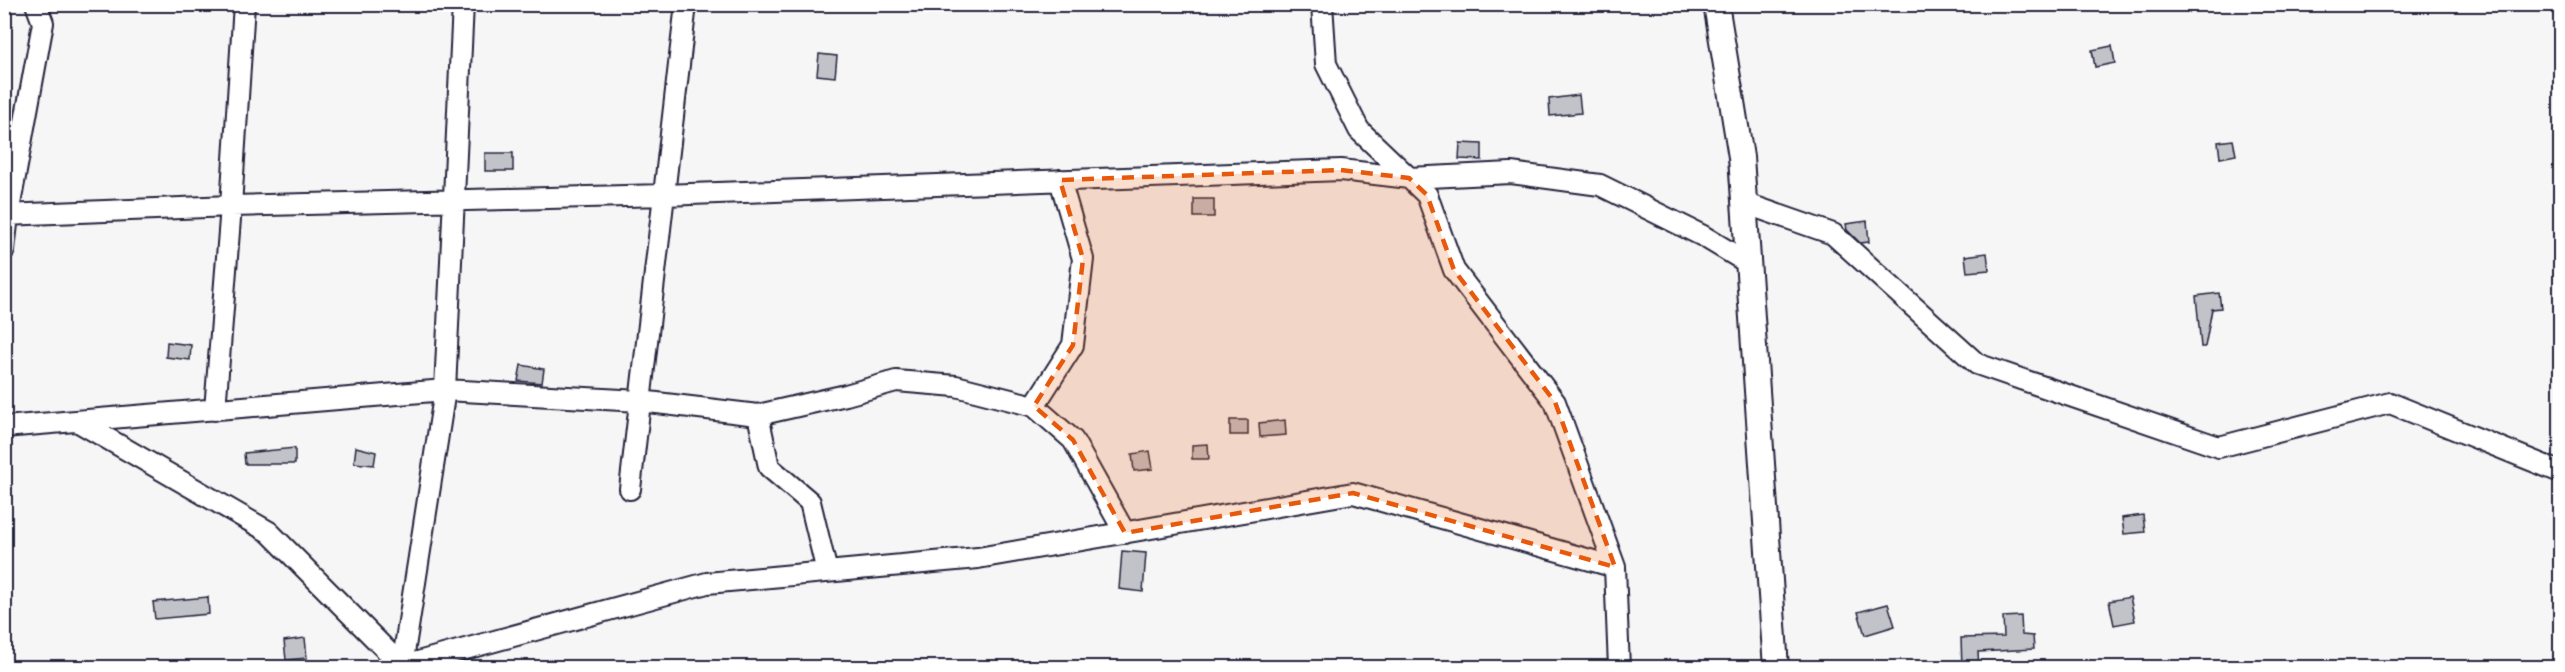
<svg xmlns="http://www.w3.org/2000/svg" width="2565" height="672" viewBox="0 0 2565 672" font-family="'Indie Flower',sans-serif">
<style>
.building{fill:#c2c2c9;stroke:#22223b;stroke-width:1.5}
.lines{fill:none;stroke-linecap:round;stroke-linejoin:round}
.minor-casing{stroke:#22223b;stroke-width:24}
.tertiary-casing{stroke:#22223b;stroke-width:28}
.minor{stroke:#fff;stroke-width:20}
.tertiary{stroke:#fff;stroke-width:24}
.marked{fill:#e8590c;fill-opacity:0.2;stroke:#e8590c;stroke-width:4.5;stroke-dasharray:12 8;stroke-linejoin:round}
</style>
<rect width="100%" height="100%" fill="#f6f6f7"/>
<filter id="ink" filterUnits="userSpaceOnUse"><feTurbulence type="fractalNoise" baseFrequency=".0167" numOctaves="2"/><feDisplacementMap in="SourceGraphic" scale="12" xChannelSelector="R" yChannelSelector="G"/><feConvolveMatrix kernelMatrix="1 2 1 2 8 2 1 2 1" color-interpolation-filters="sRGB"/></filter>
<g filter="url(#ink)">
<path class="building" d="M2112 46 2115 63 2095 67 2092 50Z
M819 54 837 56 835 77 817 75Z
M1579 95 1581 113 1550 116 1549 99Z
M2233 140 2236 155 2220 158 2218 142Z
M1460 143 1482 144V160L1459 159Z
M485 153H513V171H485Z
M1194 199H1214V217H1194Z
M1867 221 1869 242 1860 243 1847 230 1846 224Z
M1987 253 1989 270 1967 272 1965 256Z
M2219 293 2221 308 2212 309 2205 347H2201L2196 296Z
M167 342 191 345 190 360 166 357Z
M521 365 544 369 542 383 518 381Z
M1230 420H1248V435H1230Z
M1285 420 1286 435 1260 437 1259 423Z
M1208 444 1209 459H1192V445Z
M356 447 376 452 374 465 354 463Z
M295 448V464H245L244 453Z
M1150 451 1153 469 1134 471 1132 454Z
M2143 515 2145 532 2124 534 2122 518Z
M1122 551 1146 553 1143 592 1119 589Z
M208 597 209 614 155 619 153 602Z
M2130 597 2135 621 2114 625 2109 601Z
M1888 604 1895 626 1865 635 1858 612Z
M2021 616 2022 635 2033 636 2034 649 1978 652 1979 668H1962L1961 638 2004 637 2003 617Z
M305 638 307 658 286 660 284 641Z"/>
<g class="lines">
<defs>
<path id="minor" d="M1322 4 1326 64 1359 130 1427 195 1454 270 1555 402 1615 567 1619 668
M1744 203 1833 234 1977 364 2219 447 2390 403 2560 472
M4 215 231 206 664 195 1341 170 1409 178 1511 173 1600 185 1703 236 1748 263
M4 250 8 215 43 23 36 4
M1034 406 1073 345 1083 259 1060 180
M215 410 231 206 244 4
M758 415 769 467 810 502 827 572
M77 421 269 532 402 666 445 390 463 4
M4 427 445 390 640 401 758 415 846 395 896 381 956 386 1034 406 1073 440 1125 533
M630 489 686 4
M396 668 707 583 978 558 1353 493 1615 567"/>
<path id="tertiary" d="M1716 4 1741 157 1776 668"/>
</defs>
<use href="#minor" class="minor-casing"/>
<use href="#tertiary" class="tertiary-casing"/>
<use href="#minor" class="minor"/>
<use href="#tertiary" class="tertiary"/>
</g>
</g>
<path class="marked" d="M1341 170 1409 178 1427 195 1454 270 1555 402 1615 567 1353 493 1125 533 1073 440 1034 406 1073 345 1083 259 1060 180Z"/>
<rect width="2565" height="672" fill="none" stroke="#fff" stroke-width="24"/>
<rect x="12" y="12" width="2541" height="648" fill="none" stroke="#22223b" stroke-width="2" filter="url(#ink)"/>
</svg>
